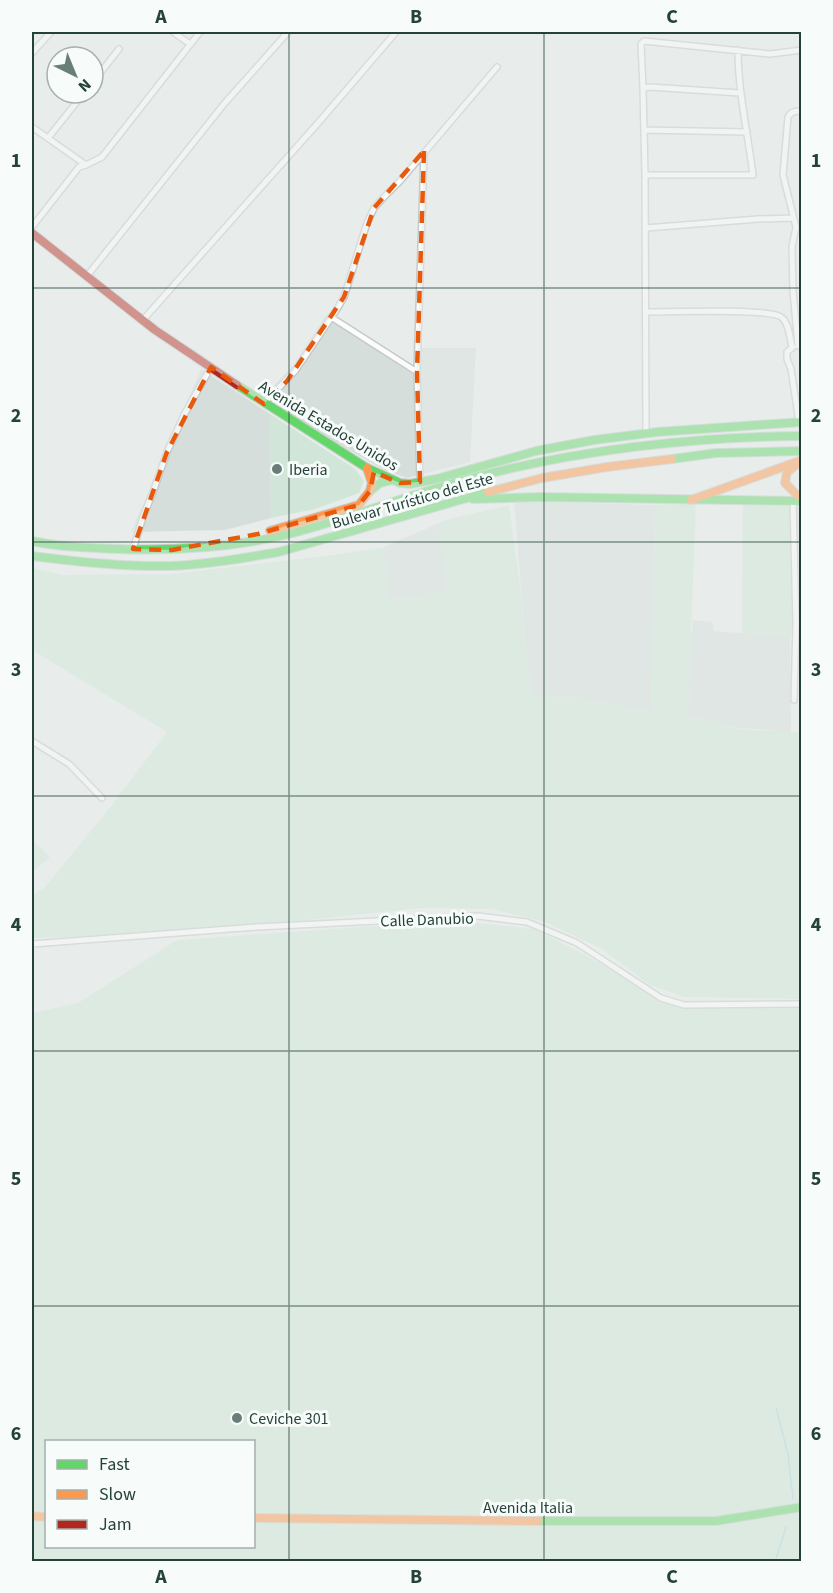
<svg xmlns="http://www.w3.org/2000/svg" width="833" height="1593" viewBox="0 0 833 1593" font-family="'Source Sans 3',sans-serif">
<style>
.built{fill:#d6dedb}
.green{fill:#d1e6d8;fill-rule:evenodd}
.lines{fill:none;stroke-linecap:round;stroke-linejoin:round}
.stream{stroke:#a9d4db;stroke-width:1.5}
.street-casing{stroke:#c5cac8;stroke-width:8}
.fast-casing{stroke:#c3cbc8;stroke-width:10}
.slow-casing{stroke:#c3cbc8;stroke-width:10}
.jam-casing{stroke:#c3cbc8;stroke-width:10}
.street{stroke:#fcfcfc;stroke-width:5}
.fast{stroke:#63d668;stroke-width:8}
.slow{stroke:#ff974d;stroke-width:8}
.jam{stroke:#b3261e;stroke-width:8}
.marked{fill:none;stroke:#e8590c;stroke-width:4.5;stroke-dasharray:12 8;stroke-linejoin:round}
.grid{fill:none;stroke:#24423a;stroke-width:1.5;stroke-opacity:0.55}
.poi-dot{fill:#697e78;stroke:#f7fbf9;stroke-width:2}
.labels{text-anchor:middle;stroke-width:6;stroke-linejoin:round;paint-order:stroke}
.street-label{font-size:16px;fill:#24423a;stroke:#f7fbf9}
.poi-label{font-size:16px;fill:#24423a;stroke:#f7fbf9;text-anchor:start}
.neatline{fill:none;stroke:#24423a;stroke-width:2}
.grid-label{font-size:20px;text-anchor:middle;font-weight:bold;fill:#24423a}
</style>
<rect width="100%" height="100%" fill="#e8edeb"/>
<path class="built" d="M326 315 420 379 422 348H476L470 462 407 478 384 470 261 399 295 363Z
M201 369 270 414 271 518 225 530 131 532Z
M514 501 655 505 651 712 571 696 533 697 527 662Z
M789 506H802L801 627 793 628Z
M446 520 439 530 448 591 389 600 384 547Z
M693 620 712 622 714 631 790 637 791 732 729 727 688 715 690 649Z"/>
<path class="green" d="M270 414 355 469 364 481 359 493 315 509 271 518Z
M696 503 688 715 729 727 750 730 801 732V999L684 997 650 985 602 949 545 922 491 909 421 908 174 934 32 938V896L45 887 108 810 167 732 32 650V568L62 575 172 574 341 554 384 547 390 600 448 591 439 530 446 520 509 505 521 594 527 662 533 697 571 696 651 712 655 505Z
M743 505 789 506 793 628 790 637 742 634Z
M32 840 50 857 32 872Z
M455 921 534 929 576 950 676 1007H801V1561L32 1562V1013L78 1003 177 940 360 927ZM46 1442H254V1546H46Z"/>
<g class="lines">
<path class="stream" d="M776 1408 788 1454 793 1499
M775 1562 786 1527"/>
<defs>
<path id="street" d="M173 32 190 44
M32 53 51 32
M93 82 119 49
M643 88 641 44 644 41 770 54 802 50
M32 127 86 165
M644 130 747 132
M48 138 84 93
M645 175H753C748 134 738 92 738 50
M32 227 79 167 86 165 102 157 200 32
M646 228 758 219 793 218
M87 276 224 104 288 32
M646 312C668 312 768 308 781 317 789 322 790 339 792 347
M331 317 417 372
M142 321 319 122 396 32
M798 346 793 291 792 247 796 227 783 175 788 117C791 111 796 111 802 111
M793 347 787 352V359L791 369 799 422
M264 403 295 371 337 309 344 297 367 223 374 208 384 197 401 180 497 67
M646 433 645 175 643 88 650 87 740 93
M420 482 417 372 424 153
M793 501 796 623 794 700
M133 549 143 517 153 492 167 452 185 413 211 367
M32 741 69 764 102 798
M32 944 257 927 478 916 527 922 577 943 661 998 684 1005 802 1004"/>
<path id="fast" d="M237 385 367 468 400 483 410 484 436 479 536 451 594 440 657 432 802 422
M672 459 716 453 802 451
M370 491 380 483 392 480
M473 499 540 497 802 501
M32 541C60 547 89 548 118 549 177 551 235 548 293 533 354 517 413 493 475 477 580 450 693 437 802 436
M32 556C78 562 123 567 170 566 206 565 243 558 279 552L488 492
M538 1521H716L802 1507"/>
<path id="slow" d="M796 465 787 472 785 483 797 495 802 497
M488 492 542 478 607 467 672 459
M691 500 802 460
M270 531 359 505 370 491 372 483 367 468
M32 1516 46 1517
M254 1518 538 1521"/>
<path id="jam" d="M32 233 155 330 237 385"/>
</defs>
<use href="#street" class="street-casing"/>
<use href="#fast" class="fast-casing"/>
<use href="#slow" class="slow-casing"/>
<use href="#jam" class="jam-casing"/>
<use href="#street" class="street"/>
<use href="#fast" class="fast"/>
<use href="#slow" class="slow"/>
<use href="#jam" class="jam"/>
</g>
<path d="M0 0H833V1593H0ZM424 151 417 372 420 482 400 483 374 472 370 491 359 505 258 534 172 550 133 549 167 452 211 367 264 404 287 381 344 297 374 208Z" fill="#e8edeb" fill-opacity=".55" fill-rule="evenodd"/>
<path class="marked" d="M424 151 417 372 420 482 400 483 374 472 370 491 359 505 258 534 172 550 133 549 167 452 211 367 264 404 287 381 344 297 374 208Z"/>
<path class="grid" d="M289 32V1562M544 32V1562M32 288H802M32 542H802M32 796H802M32 1051H802M32 1306H802"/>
<g class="poi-dot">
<circle cx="277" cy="469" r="6"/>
<circle cx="237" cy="1418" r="6"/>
</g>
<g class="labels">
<g class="street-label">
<text transform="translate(329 425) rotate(31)" y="6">Avenida Estados Unidos</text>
<text transform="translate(412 500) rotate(-16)" y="6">Bulevar Turístico del Este</text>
<text transform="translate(427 919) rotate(-2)" y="6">Calle Danubio</text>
<text x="528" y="1513">Avenida Italia</text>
</g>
<g class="poi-label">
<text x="289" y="475">Iberia</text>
<text x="249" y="1424">Ceviche 301</text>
</g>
</g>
<rect width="833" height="1593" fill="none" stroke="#f7fbf9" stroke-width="66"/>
<rect x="45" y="1440" width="210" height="108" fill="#f7fbf9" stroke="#a3b1ad" stroke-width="1.5"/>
<rect x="57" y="1460" width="30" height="9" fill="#63d668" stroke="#a3b1ad" stroke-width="1.5"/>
<text x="99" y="1470" font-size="18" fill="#24423a">Fast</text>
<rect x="57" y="1490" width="30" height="9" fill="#ff974d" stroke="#a3b1ad" stroke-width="1.5"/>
<text x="99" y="1500" font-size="18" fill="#24423a">Slow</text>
<rect x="57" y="1520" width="30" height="9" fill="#b3261e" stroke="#a3b1ad" stroke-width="1.5"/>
<text x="99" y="1530" font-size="18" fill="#24423a">Jam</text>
<g transform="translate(75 75) rotate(137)"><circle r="28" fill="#f7fbf9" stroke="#a3b1ad" stroke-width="1.5"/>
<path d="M0-4.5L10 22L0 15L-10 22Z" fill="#697e78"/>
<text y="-9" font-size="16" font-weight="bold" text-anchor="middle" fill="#24423a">N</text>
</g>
<rect x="33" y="33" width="767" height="1527" class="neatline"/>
<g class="grid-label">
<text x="161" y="23">A</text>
<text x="416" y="23">B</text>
<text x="672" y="23">C</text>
<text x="16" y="167">1</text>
<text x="816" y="167">1</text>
<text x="16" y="422">2</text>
<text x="816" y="422">2</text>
<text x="16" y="676">3</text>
<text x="816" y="676">3</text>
<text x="16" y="931">4</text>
<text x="816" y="931">4</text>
<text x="16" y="1185">5</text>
<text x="816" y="1185">5</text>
<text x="16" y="1440">6</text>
<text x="816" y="1440">6</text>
<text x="161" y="1583">A</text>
<text x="416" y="1583">B</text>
<text x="672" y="1583">C</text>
</g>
</svg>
